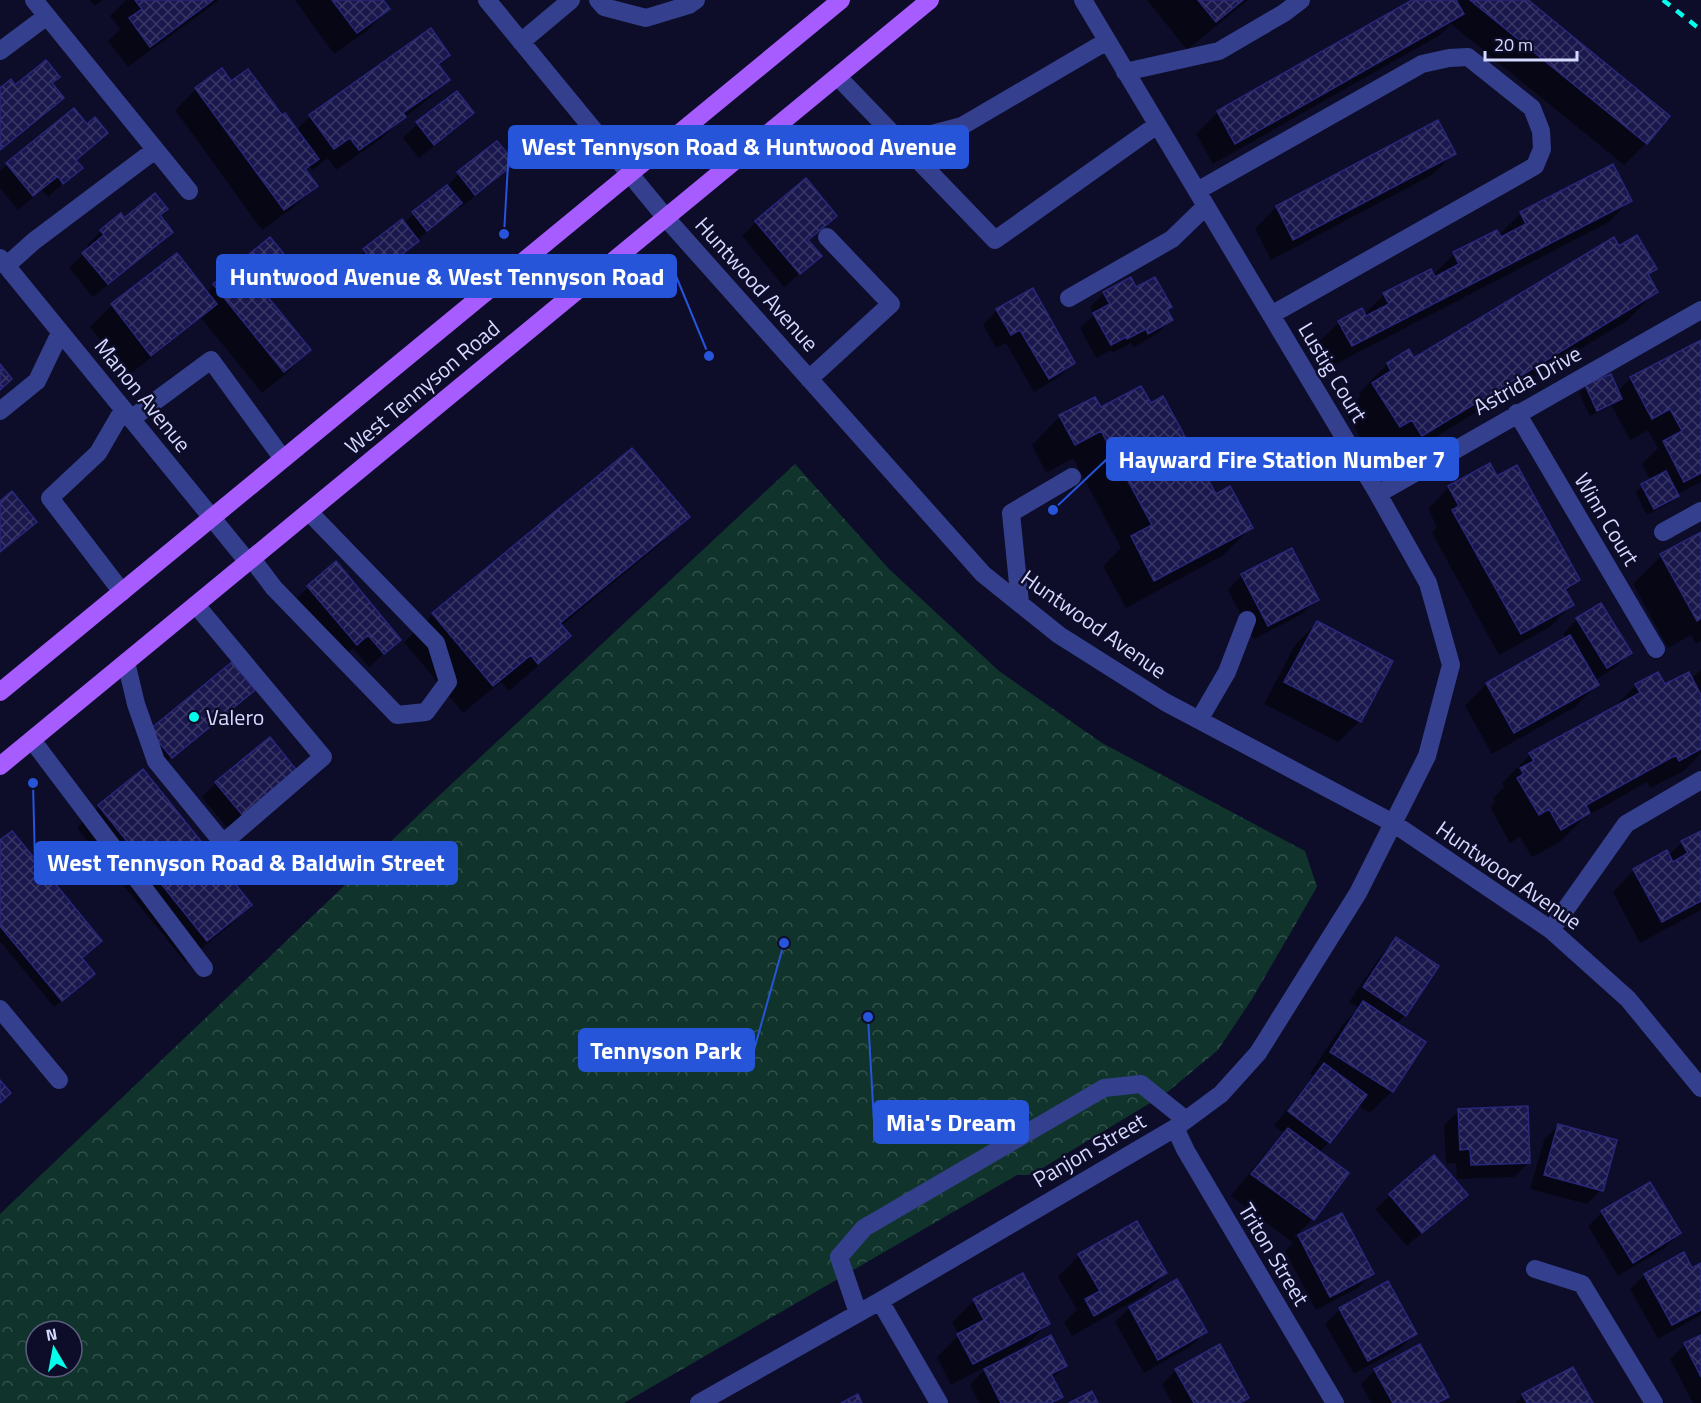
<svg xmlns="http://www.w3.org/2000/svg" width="1701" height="1403" viewBox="0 0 1701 1403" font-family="'Titillium Web',sans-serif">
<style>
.forest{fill:url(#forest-crowns);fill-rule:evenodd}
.shadow{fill:#0007}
.building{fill:url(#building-cross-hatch);stroke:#29277a;stroke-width:1.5}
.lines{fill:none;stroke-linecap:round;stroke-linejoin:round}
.minor{stroke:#34408d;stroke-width:18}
.major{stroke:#a65cff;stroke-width:18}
.rail{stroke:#01ffec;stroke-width:4.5;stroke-dasharray:9 8;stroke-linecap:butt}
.poi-dot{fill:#01ffec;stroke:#0d0d29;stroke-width:2}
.labels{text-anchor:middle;stroke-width:5;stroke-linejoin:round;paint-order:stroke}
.street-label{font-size:22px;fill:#d5d8ff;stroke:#0d0d29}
.poi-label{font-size:22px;fill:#d5d8ff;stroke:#0d0d29;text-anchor:start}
.leader{fill:none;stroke:#2655da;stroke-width:2}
.callout-dot{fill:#2655da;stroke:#0d0d29;stroke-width:2}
.callout{fill:#2655da;stroke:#2655da;stroke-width:2}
.callout-label{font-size:24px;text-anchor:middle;font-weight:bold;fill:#fff}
</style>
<defs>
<pattern id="forest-crowns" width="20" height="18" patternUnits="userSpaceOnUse" patternTransform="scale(1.5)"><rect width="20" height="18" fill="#10342c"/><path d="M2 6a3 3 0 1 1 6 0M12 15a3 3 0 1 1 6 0" fill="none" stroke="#32514c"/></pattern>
<pattern id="building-cross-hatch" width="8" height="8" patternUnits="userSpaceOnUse" patternTransform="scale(1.5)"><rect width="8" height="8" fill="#19174c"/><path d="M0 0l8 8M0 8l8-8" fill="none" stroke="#3a3867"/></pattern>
</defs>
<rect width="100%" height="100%" fill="#0d0d29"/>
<path class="forest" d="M795 464 889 569 999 671 1102 743 1305 851 1317 887 1252 999 1218 1050 1165 1094 1031 1175H1017L624 1403H0V1214L429 805ZM36 1331H72V1367H36Z"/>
<path class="shadow" d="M90 0H103L95 6Z
M126 0H219L128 67 108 41 120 29 110 16Z
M295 0H381L388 9 367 31 334 54Z
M1147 0H1248L1187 50Z
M1415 0H1454L1456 3 1459 0H1526L1668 116 1646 143 1624 165 1451 24 1440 35 1213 164 1196 134 1217 113Z
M448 55 437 66 448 80 426 101 401 120 382 138 336 170 328 158 312 170 309 166 305 171 316 186 294 207 262 230 175 110 196 89 231 83 281 117 296 130 310 116Z
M58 77 51 84 62 98 48 113 0 151V90Z
M457 93 472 113 458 127 419 158 403 138 417 124Z
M1437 122 1454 154 1432 175 1271 260 1255 229 1276 207Z
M87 126 106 133 76 161 81 168 48 197 42 190 18 210 0 188V171L7 164Z
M513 163 499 177 460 208 458 205 416 241 402 255 365 284 350 265 364 251 403 223 445 189 458 174Z
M1630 200 1609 222 1330 367 1317 344 1339 322 1364 315 1384 294 1433 275 1454 254 1496 232 1498 236 1521 213Z
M158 216 171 232 156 246 93 297 69 268 90 248 87 245 101 231 124 220Z
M835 216 808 241 820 256 784 287 742 236 756 222Z
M1619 248 1655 268 1647 276 1656 291 1628 320 1393 463 1383 448 1371 455 1345 412 1361 396 1359 393 1387 364 1408 352 1414 360Z
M176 255 206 293 214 285 296 271 267 298 309 350 288 372 262 393 201 318 128 376 90 327 112 305Z
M1136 289 1166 310 1171 320 1157 334 1134 347 1131 343 1112 353 1111 350 1096 358 1080 328 1094 315 1090 307 1104 293Z
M997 310 1074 363 1059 377 1034 392 1006 343 996 348 983 325Z
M1701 342V482L1676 495 1677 496 1670 503 1647 515 1635 492 1651 481 1642 464 1658 448 1648 430 1630 440 1612 406 1590 416 1579 393 1586 387 1617 392 1631 378Z
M1150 405 1215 496 1251 528 1222 556 1126 608 1103 566 1121 548 1073 458 1046 473 1032 445 1060 416 1100 409Z
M1496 478 1578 580 1565 593 1572 605 1550 627 1499 655 1432 533 1437 527 1428 509 1449 487Z
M0 502 35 522 0 553Z
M688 517 659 545 561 626 569 636 540 664 509 691 501 682 463 713 404 642 433 614Z
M1701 534V641L1696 644 1691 635 1668 648 1633 584 1661 556Z
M335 564 399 640 369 667 353 648 341 659 293 601Z
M1242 575 1317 599 1302 614 1254 639 1228 590Z
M1577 619 1630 653 1616 667 1594 681 1597 685 1575 707 1492 754 1465 706 1486 684 1566 639 1563 634Z
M1317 623 1360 721 1338 742 1264 704 1295 645Z
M1701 669V753L1684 771 1650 788 1647 782 1584 818 1560 842 1532 857 1520 837 1510 843 1490 807 1495 802 1493 798 1504 787 1502 783 1530 755 1610 711 1636 685 1657 674 1664 686 1691 679Z
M246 697 164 764 150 731Z
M143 771 250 905 229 926 185 962 77 828 99 806Z
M296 772 229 830 202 797 216 783Z
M1701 832V910L1640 943 1613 892 1634 870 1668 856 1682 842Z
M0 842 86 981 54 1007 0 941Z
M1396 939 1405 1015 1396 1024 1392 1091 1370 1113 1357 1105 1329 1142 1319 1152 1347 1174 1312 1219 1293 1239 1342 1215 1372 1273 1358 1288 1316 1310 1285 1251 1293 1243 1231 1196 1267 1151 1285 1134 1274 1126 1313 1076 1310 1074 1342 1025 1359 1008 1349 1002 1382 954Z
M1459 1111 1529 1162 1514 1177 1457 1179 1456 1163 1446 1164 1444 1125Z
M1558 1125 1601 1190 1587 1204 1530 1189 1544 1140Z
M1434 1157 1465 1195 1407 1246 1375 1209Z
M1602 1212 1679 1233 1665 1248 1618 1276 1588 1226Z
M1079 1255 1166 1273 1144 1295 1072 1336 1064 1322 1077 1310 1058 1277Z
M1701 1265V1315L1658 1339 1630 1289 1645 1275 1692 1270Z
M1022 1275 1048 1324 1026 1345 1005 1357 1006 1359 1065 1366 1052 1379 1061 1397 1055 1403H979L970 1385 989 1365 951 1385 937 1357 959 1335 952 1322 974 1301Z
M1129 1308 1205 1332 1191 1346 1144 1373 1115 1322Z
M1340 1309 1415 1333 1401 1348 1354 1374 1325 1324Z
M1701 1337V1403H1693L1670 1359 1685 1345Z
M1176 1370 1247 1398 1242 1403H1172L1162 1384Z
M1375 1370 1447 1396 1440 1403H1371L1361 1384Z
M1523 1395 1591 1403H1516Z"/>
<path class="building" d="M135 0H213L150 47 129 18 142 9Z
M332 0H383L390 9 357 33Z
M1198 0H1243L1216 22Z
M1412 0H1456L1464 14 1235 144 1217 111Z
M1470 0H1528L1670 116 1647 144Z
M431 28 450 55 438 64 450 80 403 113 406 117 359 150 350 138 334 149 309 115Z
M46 60 60 77 52 83 64 98 0 150V88L11 79 15 85Z
M222 68 231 81 248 69 282 115 285 113 319 159 305 169 318 186 284 210 195 88Z
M457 91 474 113 434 145 416 122Z
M74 108 87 124 95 117 108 133 76 160 83 168 63 184 58 176 33 196 6 163Z
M1438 120 1456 154 1293 240 1276 206Z
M497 141 515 163 475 195 457 172Z
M1613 164 1632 201 1352 346 1338 321 1362 308 1366 316 1389 304 1383 293 1431 269 1435 277 1459 264 1453 252 1497 230 1501 237 1526 224 1520 212Z
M806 178 837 216 808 240 822 256 800 274 755 221Z
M447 185 462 203 427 231 412 212Z
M155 193 168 209 160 215 173 232 108 284 82 253 104 235 100 230 121 213 124 218Z
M402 219 419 241 380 271 363 249Z
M1637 235 1657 269 1648 274 1658 292 1422 436 1412 420 1400 427 1372 383 1391 371 1387 363 1409 349 1414 358 1614 237 1619 246Z
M270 237 298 271 267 296 311 350 284 372 213 284Z
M177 253 217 304 151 356 111 304Z
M1131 277 1136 287 1155 277 1172 307 1167 310 1173 320 1148 334 1146 329 1127 339 1126 337 1111 345 1093 313 1110 304 1103 292Z
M1033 288 1075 363 1049 379 1020 330 1011 335 996 309Z
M1701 340V473L1684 482 1663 441 1682 431 1670 409 1652 419 1630 377Z
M0 364 12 379 0 390Z
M1611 374 1622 399 1597 411 1585 385Z
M1141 386 1151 403 1163 396 1216 494 1230 486 1253 528 1154 581 1131 536 1152 525 1101 431 1075 445 1059 415 1095 397 1101 407Z
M632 448 690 517 560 623 571 636 538 664 531 655 493 686 432 613Z
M1490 463 1497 476 1517 465 1580 580 1565 589 1574 605 1521 634 1452 510 1459 506 1448 486Z
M1666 471 1679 496 1654 509 1641 484Z
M12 491 37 522 0 552V501Z
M1701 532V618L1697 621 1660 554Z
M1292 548 1319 600 1268 626 1241 574Z
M336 561 401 640 384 654 368 635 357 645 307 586Z
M1601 603 1632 653 1607 668 1576 618Z
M1317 621 1393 661 1361 722 1284 682Z
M1570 635 1599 685 1514 733 1486 683Z
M232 662 255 690 172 758 149 730Z
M1658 672 1665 684 1689 672 1701 695V749L1679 761 1676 755 1586 805 1590 813 1561 830 1549 809 1539 815 1517 778 1524 774 1520 768 1534 761 1529 753 1640 693 1635 684Z
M270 737 298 772 244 817 215 782Z
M143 769 252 905 207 941 98 805Z
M12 831 102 941 82 958 95 974 62 1001 0 926V840Z
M1701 831V901L1662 922 1633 869 1667 850 1673 862 1688 853 1681 841Z
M1396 937 1439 966 1406 1016 1363 987Z
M1363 1001 1426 1042 1393 1092 1330 1052Z
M1324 1063 1367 1095 1330 1143 1288 1111Z
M0 1080 11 1093 0 1103Z
M1528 1106 1530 1163 1471 1165 1470 1149 1460 1150 1458 1109Z
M1558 1124 1617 1140 1603 1191 1544 1175Z
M1288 1128 1349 1173 1314 1220 1251 1174Z
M1434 1155 1468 1195 1422 1233 1389 1194Z
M1650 1182 1681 1233 1633 1263 1601 1211Z
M1342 1213 1374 1274 1330 1297 1298 1235Z
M1137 1221 1167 1273 1094 1316 1085 1299 1100 1291 1078 1254Z
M1684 1252 1692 1268 1701 1263V1310L1672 1325 1644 1274Z
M1023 1273 1050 1324 973 1364 957 1334 984 1320 973 1299Z
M1177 1279 1207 1332 1158 1360 1129 1307Z
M1388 1281 1417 1334 1368 1361 1339 1308Z
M1051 1335 1067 1366 1051 1374 1063 1397 1051 1403H1001L984 1369Z
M1701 1335V1377L1684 1343Z
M1220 1344 1249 1398 1240 1403H1194L1175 1369Z
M1420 1344 1449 1397 1437 1403H1393L1374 1369Z
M1573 1367 1593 1403H1527L1522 1394Z
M1092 1391 1098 1403H1069Z
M858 1394 862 1403H841Z"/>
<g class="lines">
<path class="minor" d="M34 0 189 191
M487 0 666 218 983 574 1059 635 1165 702 1393 823 1551 930 1628 999 1701 1088
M598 0 604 7 646 18 689 5 696 0
M521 42 571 0
M0 51 47 16
M1125 72 1219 51 1284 13 1301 0
M838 77 995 240 1157 125
M901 142 962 126 1107 41
M1197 191 1422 64 1449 58 1468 57 1532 108 1541 131 1542 149 1535 166 1271 315
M0 258 248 562
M6 266 34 241 155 150
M1069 298 1172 239 1206 206
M809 379 891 304 827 237
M0 411 37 381 60 333
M1517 413 1656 649
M131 419 211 360 283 459
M1378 494 1701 310
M1663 532 1701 511
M252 559 274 588 397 715 426 712 448 682 436 643 309 512
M122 592 50 498 98 453 123 410
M1020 603 1011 513 1072 477
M126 662 136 704 156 761 223 843 323 757 196 605
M1199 720 1227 672 1247 620
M32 740 204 968
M1551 930 1626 824 1701 780
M0 1009 59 1080
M1175 1128 1186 1151 1335 1403
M1535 1269 1582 1284 1654 1403
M880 1301 939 1403
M858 1313 839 1257 864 1228 1104 1088 1141 1084 1186 1120
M699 1403 880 1301 1175 1128 1221 1094 1258 1053 1358 893 1427 756 1451 665 1428 583 1378 494 1083 0"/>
<path class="major" d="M0 692 841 0
M0 766 930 0"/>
<path class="rail" d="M1663 0 1701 30"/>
</g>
<circle class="poi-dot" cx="194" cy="717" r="6"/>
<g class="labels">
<g class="street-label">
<text transform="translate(757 284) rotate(48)" y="8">Huntwood Avenue</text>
<text transform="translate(1333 372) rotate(59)" y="8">Lustig Court</text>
<text transform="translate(1527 380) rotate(-29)" y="8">Astrida Drive</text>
<text transform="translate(422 387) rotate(-40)" y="8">West Tennyson Road</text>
<text transform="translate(143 395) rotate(51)" y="8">Manon Avenue</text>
<text transform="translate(1607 519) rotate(59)" y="8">Winn Court</text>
<text transform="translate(1094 624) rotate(35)" y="8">Huntwood Avenue</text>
<text transform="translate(1509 875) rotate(35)" y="8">Huntwood Avenue</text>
<text transform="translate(1089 1150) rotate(-30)" y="8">Panjon Street</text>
<text transform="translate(1274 1254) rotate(59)" y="8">Triton Street</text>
</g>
<g class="poi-label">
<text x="206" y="725">Valero</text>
</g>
</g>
<path class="leader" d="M504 234L509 147M709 356L676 276M1053 510L1107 459M33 783L35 863M784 943L754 1050M868 1017L874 1122"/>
<g class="callout-dot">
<circle cx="504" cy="234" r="6"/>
<circle cx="709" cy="356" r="6"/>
<circle cx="1053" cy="510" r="6"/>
<circle cx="33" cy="783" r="6"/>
<circle cx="784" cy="943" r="6"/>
<circle cx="868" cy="1017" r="6"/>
</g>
<g class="callout">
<rect x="509" y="126" width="459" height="42" rx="6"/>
<rect x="217" y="255" width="459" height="42" rx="6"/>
<rect x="1107" y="438" width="351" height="42" rx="6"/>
<rect x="35" y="842" width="422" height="42" rx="6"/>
<rect x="579" y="1029" width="175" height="42" rx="6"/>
<rect x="874" y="1101" width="154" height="42" rx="6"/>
</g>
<g class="callout-label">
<text x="739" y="155">West Tennyson Road &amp; Huntwood Avenue</text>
<text x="447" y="285">Huntwood Avenue &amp; West Tennyson Road</text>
<text x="1282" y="468">Hayward Fire Station Number 7</text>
<text x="246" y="871">West Tennyson Road &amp; Baldwin Street</text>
<text x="666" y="1059">Tennyson Park</text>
<text x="951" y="1131">Mia's Dream</text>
</g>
<g transform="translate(54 1349) rotate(350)"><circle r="28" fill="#0d0d29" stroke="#5d5e7f" stroke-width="1.5"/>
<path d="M0-4.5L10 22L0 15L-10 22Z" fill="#01ffec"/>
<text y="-9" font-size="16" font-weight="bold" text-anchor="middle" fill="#d5d8ff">N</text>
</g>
<path d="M1485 51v9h92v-9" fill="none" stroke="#d5d8ff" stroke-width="3"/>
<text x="1494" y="51" font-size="18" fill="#d5d8ff" stroke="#0d0d29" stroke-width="4.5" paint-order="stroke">20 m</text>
</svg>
